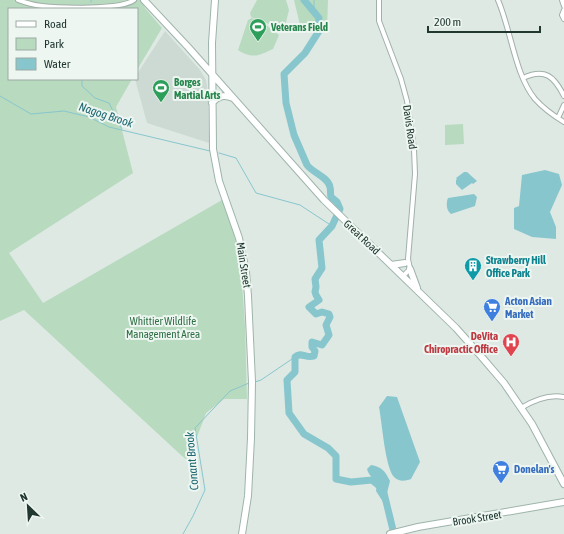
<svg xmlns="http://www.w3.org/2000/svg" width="564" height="534" viewBox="0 0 564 534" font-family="'Asap Condensed',sans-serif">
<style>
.built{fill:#cdd9d3}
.green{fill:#b8dabf}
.water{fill:#88c6cd}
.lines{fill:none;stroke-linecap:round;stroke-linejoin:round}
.stream{stroke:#88c6cd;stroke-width:1}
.river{stroke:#88c6cd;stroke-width:7}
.street-casing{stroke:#a1b0aa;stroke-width:6}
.secondary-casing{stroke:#9eb4ab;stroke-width:8}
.street{stroke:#fff;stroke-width:4}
.secondary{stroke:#fff;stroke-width:6}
.labels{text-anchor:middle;stroke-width:4;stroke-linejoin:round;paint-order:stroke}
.leisure-label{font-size:11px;font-weight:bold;fill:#27864d;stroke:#eef6f2;text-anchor:start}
.street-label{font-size:11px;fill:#203830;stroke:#eef6f2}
.culture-label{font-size:11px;font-weight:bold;fill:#0d838f;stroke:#eef6f2;text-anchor:start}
.shop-label{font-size:11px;font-weight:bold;fill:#366cbe;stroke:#eef6f2;text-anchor:start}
.park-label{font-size:11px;fill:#2d6d42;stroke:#eef6f2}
.health-label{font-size:11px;font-weight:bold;fill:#be3a42;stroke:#eef6f2;text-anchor:end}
.water-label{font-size:12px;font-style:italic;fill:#1e6771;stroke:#eef6f2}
</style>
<rect width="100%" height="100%" fill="#dee9e4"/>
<path class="built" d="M165 31 200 70 206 80 208 93 209 143 147 123 135 79H137V74Z"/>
<path class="green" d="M0 0H141L145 8 162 28 137 70V9H9V79H132L116 107 133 173 9 253 43 303 222 200 234 234 241 269 245 326 247 399H224L206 413 194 445 197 468 182 456 24 310 0 321Z
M257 0H286L289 10 285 26 269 24 251 17 250 13Z
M294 0H328L327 28 301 29Z
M252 18 265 24 279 35 273 49C258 56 252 59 238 50L248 20Z
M463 124 464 144 445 145V125Z"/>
<path class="water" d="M545 170 559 174 562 185 550 212 556 227V239L532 237 514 229V208L519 206 522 175Z
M464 172H467L477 181 473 184 472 183 462 190 456 184V180L457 179 456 178Z
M474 194 477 197 475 206 451 214C446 210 446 203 448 198Z
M387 396 397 397 420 462 411 479C405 481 399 482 394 477 385 467 382 422 379 407Z
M371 465C382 467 385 471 390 481L385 501 383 502 376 491C378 478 369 478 367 469Z"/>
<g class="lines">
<path class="stream" d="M91 2V0
M314 10V0
M82 79V86L95 98 109 103 122 129
M0 96 31 114 64 111 89 117 109 127 210 151
M219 153 236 158 256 193 300 205 332 226
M255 382 261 380 295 357
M183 534 193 516 205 490 195 428 230 391 249 383"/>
<path class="river" d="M304 0 319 18 318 25 319 31 305 53 284 74 286 103 294 135 307 165C313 173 328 177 330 187 331 190 330 194 331 197L337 202 340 209 332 226 319 240 322 268 315 279 316 287 315 292 316 295 319 300 309 307 316 314 322 312 329 314 330 317 326 325 329 335 322 345 312 342V347L315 351 314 356C306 359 301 351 295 357V372L287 380 289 413 304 434 328 448 336 456V479L351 482 372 480 383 489 394 534"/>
<defs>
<path id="street" d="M18 0C26 3 33 5 42 6 60 8 121 10 134 0
M379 0V21L401 79 407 101 414 149 415 174 408 259 410 269 403 276
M498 0C511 30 515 75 535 99 543 108 554 116 564 122
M562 0 564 6
M564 10 562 15 564 19
M523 78C545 68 554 76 564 96
M558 118 564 105
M521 408C534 400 549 394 564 397"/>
<path id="secondary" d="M144 0 188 47 324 200 456 328 480 355 504 383 532 424 564 484
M215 0 212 43 213 149 219 181 239 238 246 272 248 296 252 382 251 438 248 496 242 534
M212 103C218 96 224 94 233 98
M391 265 405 263
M410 269 417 288
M390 534 418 527 564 502"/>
</defs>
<use href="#street" class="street-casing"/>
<use href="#secondary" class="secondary-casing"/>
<use href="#street" class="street"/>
<use href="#secondary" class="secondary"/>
</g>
<defs>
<symbol id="stadium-pin" viewBox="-11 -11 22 30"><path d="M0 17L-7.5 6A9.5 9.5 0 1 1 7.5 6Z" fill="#2e9e5b" stroke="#eef6f2"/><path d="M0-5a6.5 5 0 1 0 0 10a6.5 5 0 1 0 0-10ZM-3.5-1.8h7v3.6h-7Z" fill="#fff"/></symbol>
<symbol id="building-pin" viewBox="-11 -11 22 30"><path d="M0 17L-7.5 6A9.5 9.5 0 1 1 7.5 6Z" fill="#0f9aa8" stroke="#eef6f2"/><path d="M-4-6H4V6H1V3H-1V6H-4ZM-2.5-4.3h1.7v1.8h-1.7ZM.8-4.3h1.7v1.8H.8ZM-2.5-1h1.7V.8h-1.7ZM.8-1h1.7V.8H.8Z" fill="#fff"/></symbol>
<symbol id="supermarket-pin" viewBox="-11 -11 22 30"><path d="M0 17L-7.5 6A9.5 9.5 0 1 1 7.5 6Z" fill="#3f7fe0" stroke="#eef6f2"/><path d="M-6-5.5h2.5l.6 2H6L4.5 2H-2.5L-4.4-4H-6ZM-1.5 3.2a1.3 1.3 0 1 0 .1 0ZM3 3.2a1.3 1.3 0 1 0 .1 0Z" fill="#fff"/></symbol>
<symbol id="hospital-pin" viewBox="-11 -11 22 30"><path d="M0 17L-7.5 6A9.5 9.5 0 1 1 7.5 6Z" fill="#e0444e" stroke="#eef6f2"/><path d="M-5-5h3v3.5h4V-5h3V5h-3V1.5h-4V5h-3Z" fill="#fff"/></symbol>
</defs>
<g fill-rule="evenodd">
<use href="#stadium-pin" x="248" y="17" width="20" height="27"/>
<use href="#stadium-pin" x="151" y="78" width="20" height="27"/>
<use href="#building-pin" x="463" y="256" width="20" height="27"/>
<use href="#supermarket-pin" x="482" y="297" width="20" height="27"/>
<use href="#hospital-pin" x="501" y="332" width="20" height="27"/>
<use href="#supermarket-pin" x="491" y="459" width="20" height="27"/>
</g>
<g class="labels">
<g class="leisure-label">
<text x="271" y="31">Veterans Field</text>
<text x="174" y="86">Borges<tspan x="174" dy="13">Martial Arts</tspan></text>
</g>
<g class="street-label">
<text transform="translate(410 127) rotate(82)" y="4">Davis Road</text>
<text transform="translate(362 237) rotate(43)" y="4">Great Road</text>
<text transform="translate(244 265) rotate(81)" y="4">Main Street</text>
<text transform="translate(477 518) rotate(-9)" y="4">Brook Street</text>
</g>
<g class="culture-label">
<text x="486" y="264">Strawberry Hill<tspan x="486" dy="13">Office Park</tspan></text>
</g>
<g class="shop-label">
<text x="505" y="305">Acton Asian<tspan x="505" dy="13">Market</tspan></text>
<text x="514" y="473">Donelan's</text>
</g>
<g class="park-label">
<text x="163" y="325">Whittier Wildlife<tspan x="163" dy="13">Management Area</tspan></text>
</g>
<g class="health-label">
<text x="498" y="340">DeVita<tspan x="498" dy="13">Chiropractic Office</tspan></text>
</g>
<g class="water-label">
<text transform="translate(106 115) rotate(18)" y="4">Nagog Brook</text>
<text transform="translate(192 461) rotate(-95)" y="4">Conant Brook</text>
</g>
</g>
<rect x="8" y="8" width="130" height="72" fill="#eef6f2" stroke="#9caaa4"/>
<rect x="16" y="21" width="20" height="6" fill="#ffffff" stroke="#9caaa4"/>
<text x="44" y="28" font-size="12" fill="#203830">Road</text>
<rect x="16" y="38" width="20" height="12" fill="#b8dabf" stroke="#9caaa4"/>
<text x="44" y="48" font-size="12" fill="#203830">Park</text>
<rect x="16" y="58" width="20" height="12" fill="#88c6cd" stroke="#9caaa4"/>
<text x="44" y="68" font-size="12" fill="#203830">Water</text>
<g transform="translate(28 506) rotate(335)" stroke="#eef6f2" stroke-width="3" paint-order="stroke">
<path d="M0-3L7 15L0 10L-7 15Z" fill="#203830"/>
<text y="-6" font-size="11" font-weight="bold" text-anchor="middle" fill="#203830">N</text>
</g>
<path d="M428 26v6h112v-6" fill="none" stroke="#203830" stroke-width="2"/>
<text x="434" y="26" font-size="12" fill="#203830" stroke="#eef6f2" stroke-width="3" paint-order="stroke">200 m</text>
</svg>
